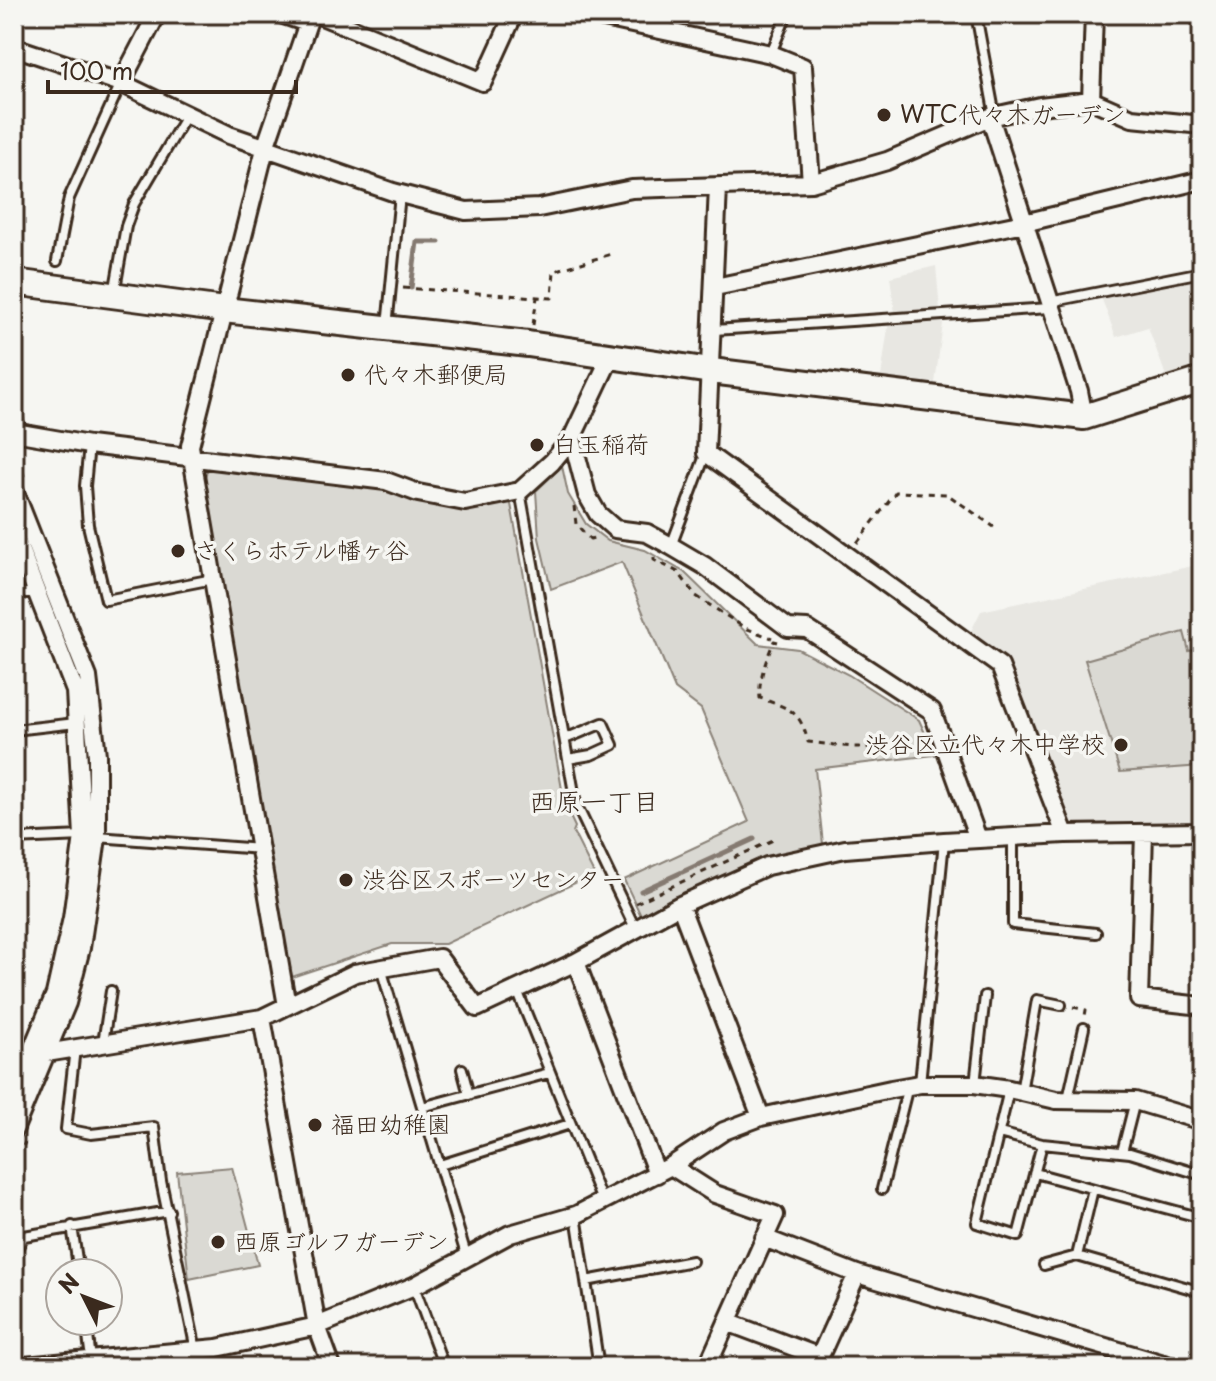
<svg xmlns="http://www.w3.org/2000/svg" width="1216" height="1381" viewBox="0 0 1216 1381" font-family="'Playpen Sans','Klee One',sans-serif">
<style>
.built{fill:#e8e7e2}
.park{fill:#dad9d3;stroke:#8a8278;stroke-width:2}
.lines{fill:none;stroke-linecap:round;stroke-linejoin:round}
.stream{stroke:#857a71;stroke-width:5}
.lane-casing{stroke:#3b2a1e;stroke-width:14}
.street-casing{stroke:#3b2a1e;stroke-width:22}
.secondary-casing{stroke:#3b2a1e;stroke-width:30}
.path{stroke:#3b2a1e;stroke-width:3;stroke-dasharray:6 6;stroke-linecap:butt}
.lane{stroke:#f6f6f2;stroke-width:8}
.street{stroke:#f6f6f2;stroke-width:16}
.secondary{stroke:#f6f6f2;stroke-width:24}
.poi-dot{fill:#3b2a1e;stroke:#f6f6f2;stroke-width:3}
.labels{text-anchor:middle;stroke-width:7;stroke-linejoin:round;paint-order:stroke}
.poi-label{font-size:24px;fill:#3b2a1e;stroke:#f6f6f2;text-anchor:start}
.neighbourhood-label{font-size:26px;fill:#3b2a1e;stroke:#f6f6f2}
</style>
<rect width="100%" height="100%" fill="#f6f6f2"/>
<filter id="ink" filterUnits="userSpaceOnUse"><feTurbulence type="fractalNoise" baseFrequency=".0125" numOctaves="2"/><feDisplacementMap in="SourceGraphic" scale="16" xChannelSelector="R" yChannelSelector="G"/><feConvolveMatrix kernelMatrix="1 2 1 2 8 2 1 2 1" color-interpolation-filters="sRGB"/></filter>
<g filter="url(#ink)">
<path class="built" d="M936 266 940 310 895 313 890 277Z
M1202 273V364L1166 376 1148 327 1116 337 1100 294Z
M944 316 935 383 881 377 889 320Z
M1202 564V824L1071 825 1010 665 970 633 981 611Z"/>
<path class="park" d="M210 464 507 501 511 504 565 806 575 827 573 832 594 874 445 944H392L292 977 264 835 204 479Z
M562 466 568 494 586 524 608 541 645 550 684 572 758 644 798 649 849 675 919 720 935 755 815 769 823 844 732 873 642 918 624 880 749 822 701 709 675 689 622 562 551 589 539 538 536 491Z
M1184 632 1189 651 1202 648V766L1120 772 1085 660Z
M232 1167 258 1265 189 1279 177 1172Z"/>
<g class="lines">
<path class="stream" d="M411 288 417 242H439
M641 891 754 839"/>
<defs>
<path id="lane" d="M976 14 994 111 992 115
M771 53 787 14
M57 261 69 198 121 83
M114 294 126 226 134 204 186 116
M1049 302 1202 272
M387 327 400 194
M714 330 1050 308
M14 410 22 432
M89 445 85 486 88 525 106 600 213 579
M520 491 576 804 636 930
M671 546 706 453
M14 593H37
M14 730 76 723
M565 739 603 723 613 745 591 755 568 759
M1013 838V924L1096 933
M14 839 83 836 261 849
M381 968 467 1258
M517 990 602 1201
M103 1043 111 991
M75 1048 66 1129 91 1134 154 1127 161 1181 196 1350
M462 1069 469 1095
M920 1083 944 841
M975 1084 985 996
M1009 1090 977 1223 1018 1236 1042 1144
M1021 1092 1037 1000 1061 1005
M1068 1099 1084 1028
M422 1107 549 1073
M999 1133 1042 1144 1130 1153 1202 1175
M1122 1152 1135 1101
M440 1165 570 1124
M1035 1173 1202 1218
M882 1189 908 1086
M1093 1189 1077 1256 1202 1292
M576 1215 599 1367
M72 1226 79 1273
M14 1253 24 1236 169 1211
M1044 1265 1077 1256
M586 1281 692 1261
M414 1286 444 1367
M86 1321 91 1359"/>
<path id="street" d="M281 14 307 23
M317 14 483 82 514 14
M586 14 771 54 803 67 811 183
M14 20 16 14
M14 47 121 83 229 135 393 192 466 211 539 208 632 189 811 183 887 161 990 117 1040 106 1091 100 1132 118 1202 125
M121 83 157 14
M1091 100 1094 14
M990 117 1079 391 1084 417
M718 187 706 453 1000 666 1065 834
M715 287 1024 223 1202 180
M14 432 89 445 386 481 418 493 465 502 520 491 552 462 572 438 610 358
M572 438 587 495 598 514 615 529 647 533 671 546 705 566 788 628 807 629 932 711 978 839
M14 490 88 677 97 755V838L81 948 67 1003 14 1130
M14 534 75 691 83 836 72 918 55 994 14 1092
M1144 833 1139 999 1202 1006
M680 905 761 1117
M576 962 657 1174
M287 1006 190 446 266 145 311 14
M262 1018 317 1326 332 1367
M14 1054 34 1055 262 1018 355 973 439 958 477 1008 576 962 680 905 767 866 845 849 944 841 1065 834 1202 832
M671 1166 715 1194 775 1215 707 1367
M764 1238 857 1274 1174 1367
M727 1322 820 1357
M14 1367 217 1348 317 1326 414 1286 510 1234 576 1215 671 1166 724 1131 761 1117 891 1089 920 1084H974L1009 1089 1056 1100 1135 1101 1202 1121
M815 1367 857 1274"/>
<path id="secondary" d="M14 282 224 310 528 344 711 371 1084 417 1202 380"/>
</defs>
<use href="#lane" class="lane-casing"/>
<use href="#street" class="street-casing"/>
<use href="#secondary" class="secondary-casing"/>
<path class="path" d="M403 288 552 298 554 271 615 253
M533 325 537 297
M14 450 24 476
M574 506 576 524 590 539 599 537
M857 543 896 492 947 494 994 527
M654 557V560L678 572 696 596 745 628 772 638
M778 642 774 641C767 658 758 679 760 698 790 709 800 710 808 742L852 747 927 748
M636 903 773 840
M1073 1007 1086 1010 1085 1016
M14 1168 25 1142"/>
<use href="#lane" class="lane"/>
<use href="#street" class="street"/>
<use href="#secondary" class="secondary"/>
</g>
</g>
<g class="poi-dot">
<circle cx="884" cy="115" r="8"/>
<circle cx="348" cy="375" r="8"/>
<circle cx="537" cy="445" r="8"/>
<circle cx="178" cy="551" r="8"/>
<circle cx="1121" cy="745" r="8"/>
<circle cx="346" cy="880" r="8"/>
<circle cx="315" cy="1125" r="8"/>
<circle cx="218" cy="1242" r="8"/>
</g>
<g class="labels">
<g class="poi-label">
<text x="900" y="123">WTC代々木ガーデン</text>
<text x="364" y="383">代々木郵便局</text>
<text x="553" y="453">白玉稲荷</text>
<text x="194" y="559">さくらホテル幡ヶ谷</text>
<text x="1105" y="753" text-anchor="end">渋谷区立代々木中学校</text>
<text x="362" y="888">渋谷区スポーツセンター</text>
<text x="331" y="1133">福田幼稚園</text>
<text x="234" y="1250">西原ゴルフガーデン</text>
</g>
<g class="neighbourhood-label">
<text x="594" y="811">西原一丁目</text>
</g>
</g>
<rect width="1216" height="1381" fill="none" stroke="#f6f6f2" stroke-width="48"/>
<rect x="24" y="24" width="1168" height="1333" fill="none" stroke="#3b2a1e" stroke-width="3" filter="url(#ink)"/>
<g transform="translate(84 1297) rotate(312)"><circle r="38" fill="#f6f6f2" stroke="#aba49d" stroke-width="2"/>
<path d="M0-6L14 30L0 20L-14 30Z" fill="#3b2a1e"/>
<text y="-12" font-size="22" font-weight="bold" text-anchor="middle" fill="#3b2a1e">N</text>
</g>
<path d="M48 80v12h248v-12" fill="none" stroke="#3b2a1e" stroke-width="4"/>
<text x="60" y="80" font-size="24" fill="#3b2a1e" stroke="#f6f6f2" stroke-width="6" paint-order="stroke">100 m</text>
</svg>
